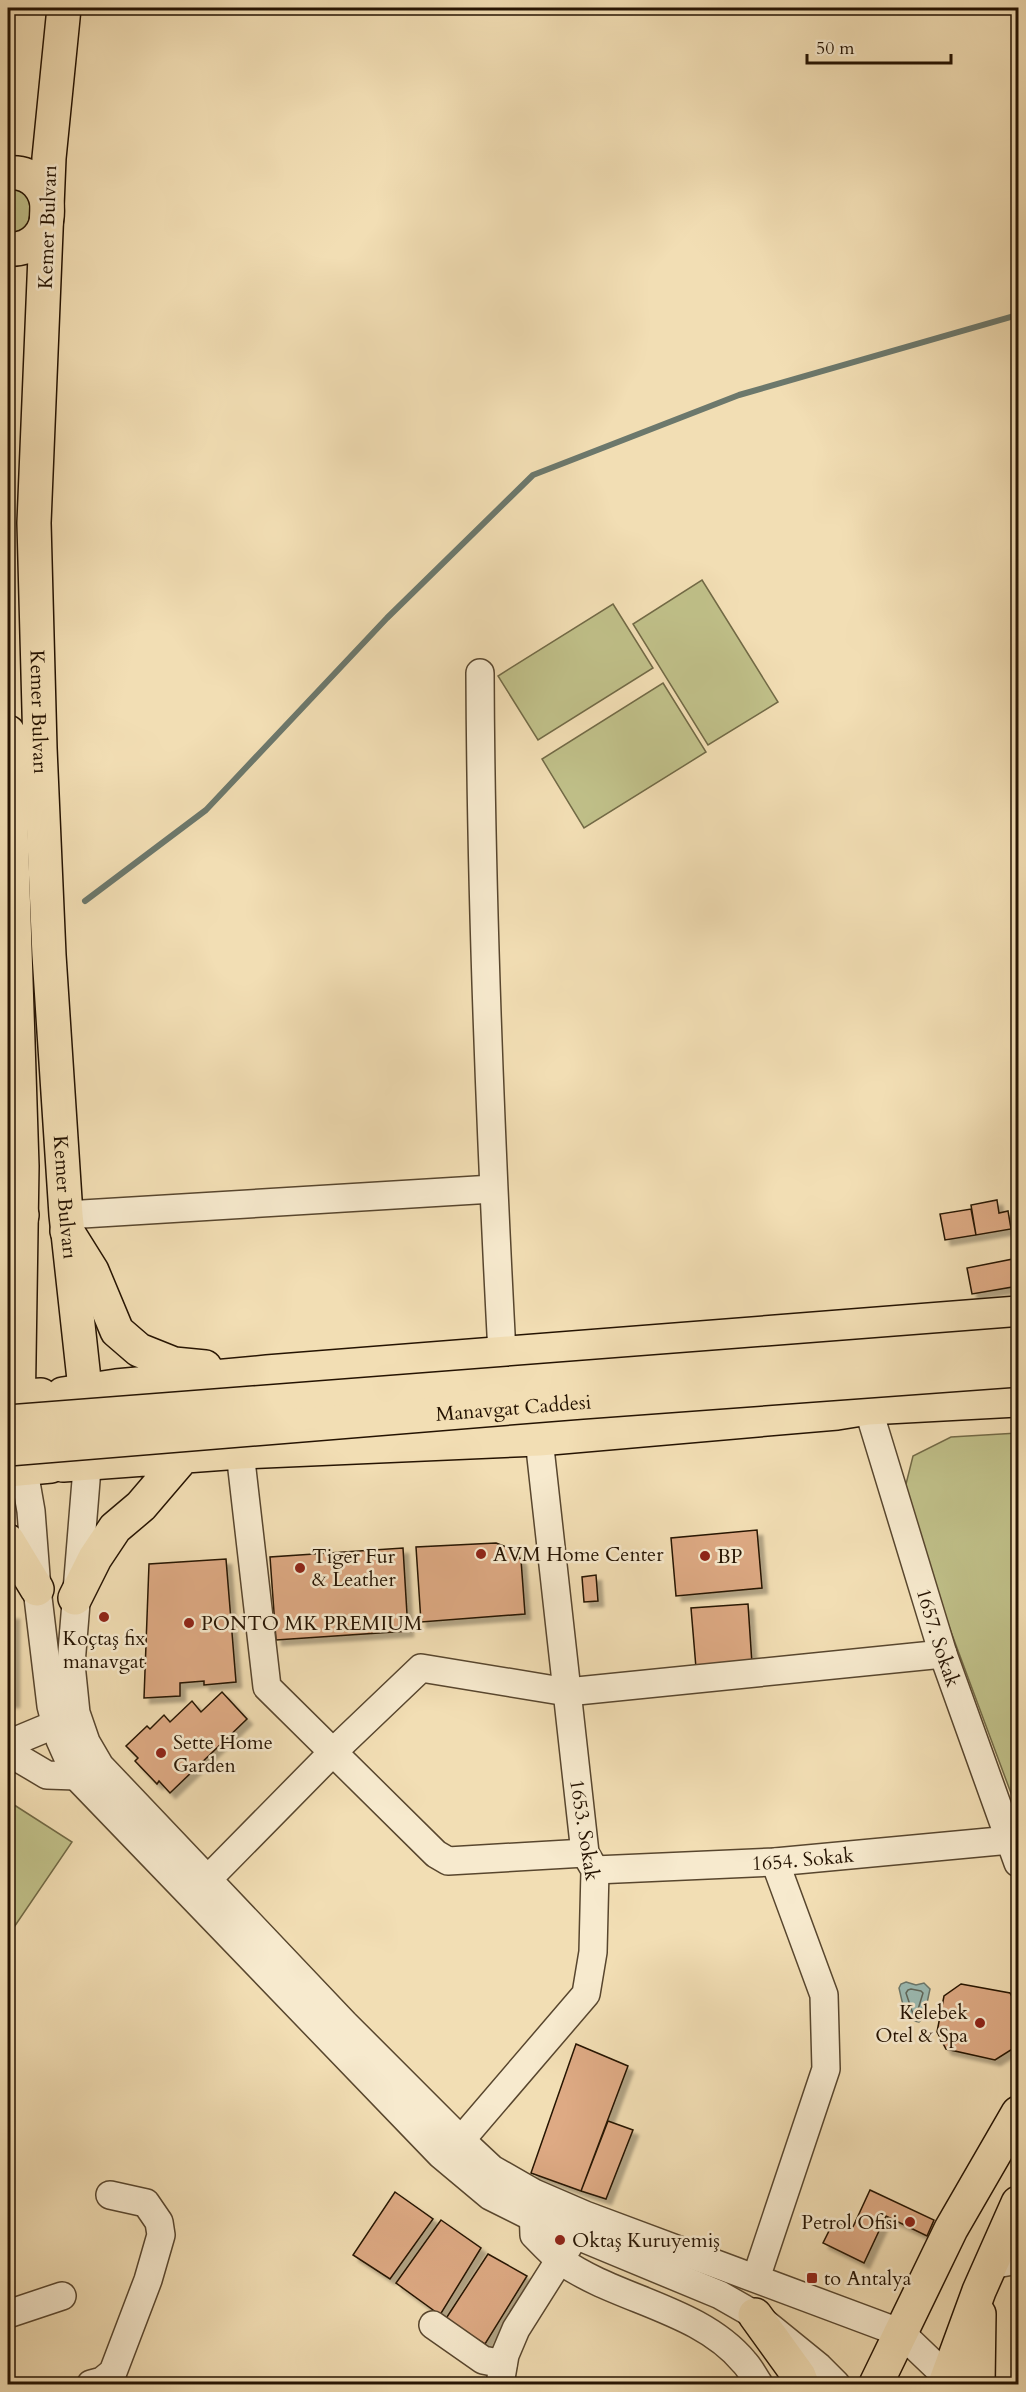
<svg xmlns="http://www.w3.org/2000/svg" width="1026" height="2392" viewBox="0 0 1026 2392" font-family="Cardo,serif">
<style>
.green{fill:#c0c089;stroke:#726a46;stroke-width:1.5}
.water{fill:#9cbbb3;stroke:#6c786c;stroke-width:1.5}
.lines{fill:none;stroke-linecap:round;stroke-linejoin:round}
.shore{stroke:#60675a;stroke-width:1.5}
.stream{stroke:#6c786c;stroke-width:6}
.building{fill:#deaa84;stroke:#251302;stroke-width:1.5;filter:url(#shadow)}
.minor-casing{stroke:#58462e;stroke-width:30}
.major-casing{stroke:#251302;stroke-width:36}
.highway-casing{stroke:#251302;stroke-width:36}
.minor{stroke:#f7eace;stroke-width:27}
.major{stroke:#f2deb4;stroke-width:33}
.highway{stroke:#f2deb4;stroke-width:33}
.highway-bridge-casing{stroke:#251302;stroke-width:36;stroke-linecap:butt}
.highway-bridge{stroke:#f2deb4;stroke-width:33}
.poi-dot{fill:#8f2418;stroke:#f7eace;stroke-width:2}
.labels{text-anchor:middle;stroke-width:5;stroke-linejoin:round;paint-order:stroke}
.street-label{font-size:20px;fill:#251302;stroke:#f7eace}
.poi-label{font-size:20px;fill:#251302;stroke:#f7eace;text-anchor:start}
</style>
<defs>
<filter id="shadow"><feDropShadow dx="5.5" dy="5.5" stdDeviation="1.5" flood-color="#0004"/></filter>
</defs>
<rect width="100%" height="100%" fill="#f2deb4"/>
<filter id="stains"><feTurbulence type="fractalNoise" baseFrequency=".00333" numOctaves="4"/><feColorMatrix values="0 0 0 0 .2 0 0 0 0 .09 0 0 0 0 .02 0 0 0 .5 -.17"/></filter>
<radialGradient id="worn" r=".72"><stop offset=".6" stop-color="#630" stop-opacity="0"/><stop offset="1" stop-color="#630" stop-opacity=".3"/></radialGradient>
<path class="green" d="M8 185 32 197 29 227 8 235Z
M702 580 778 702 708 745 633 624Z
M613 604 653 668 538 740 498 676Z
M663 683 706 752 584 828 542 759Z
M1018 1433V1812L902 1500 913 1456 951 1437Z
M8 1801 72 1842 8 1936Z"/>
<path class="water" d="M906 1982 916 1985 924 1983 930 1989 924 2017 919 2022C904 2021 902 2000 899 1988L901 1984Z"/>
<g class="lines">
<path class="shore" d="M911 1989 921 1991 923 1993 916 2016 913 2014 906 1993 908 1990Z"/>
<path class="stream" d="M85 901 206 810 387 618 533 475 739 395 1018 315"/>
</g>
<path class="building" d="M997 1200 999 1213 1008 1211 1011 1229 976 1235 971 1205Z
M971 1209 976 1235 945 1240 940 1214Z
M1018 1258V1286L972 1294 967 1268Z
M757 1530 762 1588 676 1596 671 1538Z
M496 1543 514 1550 521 1560 525 1614 421 1622 416 1547Z
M403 1548 408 1631 276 1640 270 1557Z
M226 1559 236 1682 204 1685V1681L180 1683V1696L144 1698 149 1564Z
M596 1575 598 1601 584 1602 582 1577Z
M748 1604 752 1664 696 1668 691 1608Z
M8 1614H14V1702H8Z
M222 1692 247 1719 170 1793 159 1781 157 1784 135 1761 138 1758 126 1746 147 1726 150 1729 164 1715 170 1722 192 1701 201 1712Z
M961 1984 1010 1993 1018 2008V2027L1014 2048 995 2060 946 2049 937 2032 944 1996Z
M576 2044 628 2066 581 2191 531 2173Z
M608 2121 633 2130 606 2199 581 2191Z
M870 2190 934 2220 927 2236 886 2216 864 2263 823 2243 834 2221 852 2229Z
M395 2192 433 2219 390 2279 353 2255Z
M441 2220 481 2248 440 2315 396 2283Z
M488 2254 527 2276 485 2344 445 2320Z"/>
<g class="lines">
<defs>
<g id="minor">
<path d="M480 673C481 900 490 1126 502 1353"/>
<path d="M66 1215 493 1189"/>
<path id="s1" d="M868 1408 943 1654 1018 1863"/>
<path d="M89 1444 71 1664 76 1713 86 1742 100 1766 345 2024 461 2140 492 2169 534 2193 585 2215 901 2333 947 2377 949 2384"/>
<path d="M20 1448 31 1511 37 1589 51 1706 60 1740 76 1776 441 2155 490 2196 532 2217 720 2295 755 2315 819 2367 836 2384"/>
<path d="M240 1452 267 1687 436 1854 448 1861 585 1853"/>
<path d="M8 1744 56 1724"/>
<path d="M8 1752 47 1775 76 1776"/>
<path id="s2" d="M595 1870 775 1862 1010 1840"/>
<path d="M207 1880 334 1751 421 1668 567 1692 943 1654"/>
<path d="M461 2140 586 1994 593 1952 595 1870 585 1853 539 1439"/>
<path d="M533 2207 534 2235C542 2243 551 2253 560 2260 615 2300 699 2308 744 2362 750 2368 754 2377 759 2384"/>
<path d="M990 2265 1018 2260"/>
<path d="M756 2278 826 2069 824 1995 775 1862"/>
<path d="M8 2314 62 2296"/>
<path d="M433 2325 483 2360 503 2364"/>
<path d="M91 2384 102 2381 113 2372 148 2280 161 2235 159 2222 146 2203 110 2195"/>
<path d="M500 2384 505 2355 516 2329 569 2245"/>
</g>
<g id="major">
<path id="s3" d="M64 8 49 158 34 523 40 748 49 955 66 1215 88 1416"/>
<path d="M8 173C60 168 61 253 8 249"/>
<path d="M8 732 22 1166 18 1422"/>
<path d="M755 2315 799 2376 802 2384"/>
<path d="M876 2384 951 2229 1018 2113"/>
<path d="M945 2384 979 2291 1018 2203"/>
<path d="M978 2384 979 2314"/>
</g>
<path id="highway" d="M67 1231 92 1271 117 1331 139 1350 174 1364 205 1367
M8 1274 22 1215
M63 1394 116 1386 267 1372 1018 1313
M8 1397 41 1395
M63 1465 240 1452 539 1439 837 1413 868 1408 1018 1400
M8 1470 51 1466
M8 1541 37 1589
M75 1598 95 1558 115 1528 141 1506 182 1458"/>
</defs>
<use href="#minor" class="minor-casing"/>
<use href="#major" class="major-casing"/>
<use href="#highway" class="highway-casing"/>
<use href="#minor" class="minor"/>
<use href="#major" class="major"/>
<use href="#highway" class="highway"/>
<defs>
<g id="highway-bridge">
<path d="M8 1422 1018 1344"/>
<path id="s4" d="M8 1449 582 1402 1018 1370"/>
</g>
</defs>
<use href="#highway-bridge" class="highway-bridge-casing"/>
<use href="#highway-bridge" class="highway-bridge"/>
</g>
<g class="poi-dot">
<circle cx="481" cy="1554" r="6"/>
<circle cx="705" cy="1556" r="6"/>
<circle cx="300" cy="1568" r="6"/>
<circle cx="104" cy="1617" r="6"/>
<circle cx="189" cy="1623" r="6"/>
<circle cx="161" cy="1753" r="6"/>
<circle cx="980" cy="2023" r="6"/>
<circle cx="910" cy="2222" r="6"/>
<circle cx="560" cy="2240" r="6"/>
<rect x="806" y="2272" width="12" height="12" rx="3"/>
</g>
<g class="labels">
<g class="street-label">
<text transform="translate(47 227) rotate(-88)" y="7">Kemer Bulvarı</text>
<text dy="7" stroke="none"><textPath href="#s3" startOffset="705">Kemer Bulvarı</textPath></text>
<text dy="7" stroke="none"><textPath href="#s3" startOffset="1191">Kemer Bulvarı</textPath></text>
<text dy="7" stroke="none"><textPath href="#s4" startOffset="507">Manavgat Caddesi</textPath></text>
<text dy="7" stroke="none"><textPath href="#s1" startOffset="240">1657. Sokak</textPath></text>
<text transform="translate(585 1830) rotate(81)" y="7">1653. Sokak</text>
<text dy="7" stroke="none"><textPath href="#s2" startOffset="208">1654. Sokak</textPath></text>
</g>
<g class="poi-label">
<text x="493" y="1561">AVM Home Center</text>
<text x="312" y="1563">Tiger Fur<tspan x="312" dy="23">&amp; Leather</tspan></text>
<text x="717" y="1563">BP</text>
<text x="201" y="1630">PONTO MK PREMIUM</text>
<text x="104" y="1645" text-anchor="middle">Koçtaş fix<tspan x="104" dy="23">manavgat</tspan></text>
<text x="173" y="1749">Sette Home<tspan x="173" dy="23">Garden</tspan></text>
<text x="968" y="2019" text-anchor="end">Kelebek<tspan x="968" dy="23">Otel &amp; Spa</tspan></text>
<text x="898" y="2229" text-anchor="end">Petrol Ofisi</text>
<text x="572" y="2247">Oktaş Kuruyemiş</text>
<text x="824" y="2285">to Antalya</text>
</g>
</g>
<rect width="1026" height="2392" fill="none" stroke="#f2deb4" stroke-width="30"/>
<rect x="9" y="9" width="1008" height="2374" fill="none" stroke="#251302" stroke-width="3"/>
<rect x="15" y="15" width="996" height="2362" fill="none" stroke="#251302" stroke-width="1.5"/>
<path d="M807 54v9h144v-9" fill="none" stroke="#251302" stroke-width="3"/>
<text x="816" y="54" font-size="18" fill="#251302" stroke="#f7eace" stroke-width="4.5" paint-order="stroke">50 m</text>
<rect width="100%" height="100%" filter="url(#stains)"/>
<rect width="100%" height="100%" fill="url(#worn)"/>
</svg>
